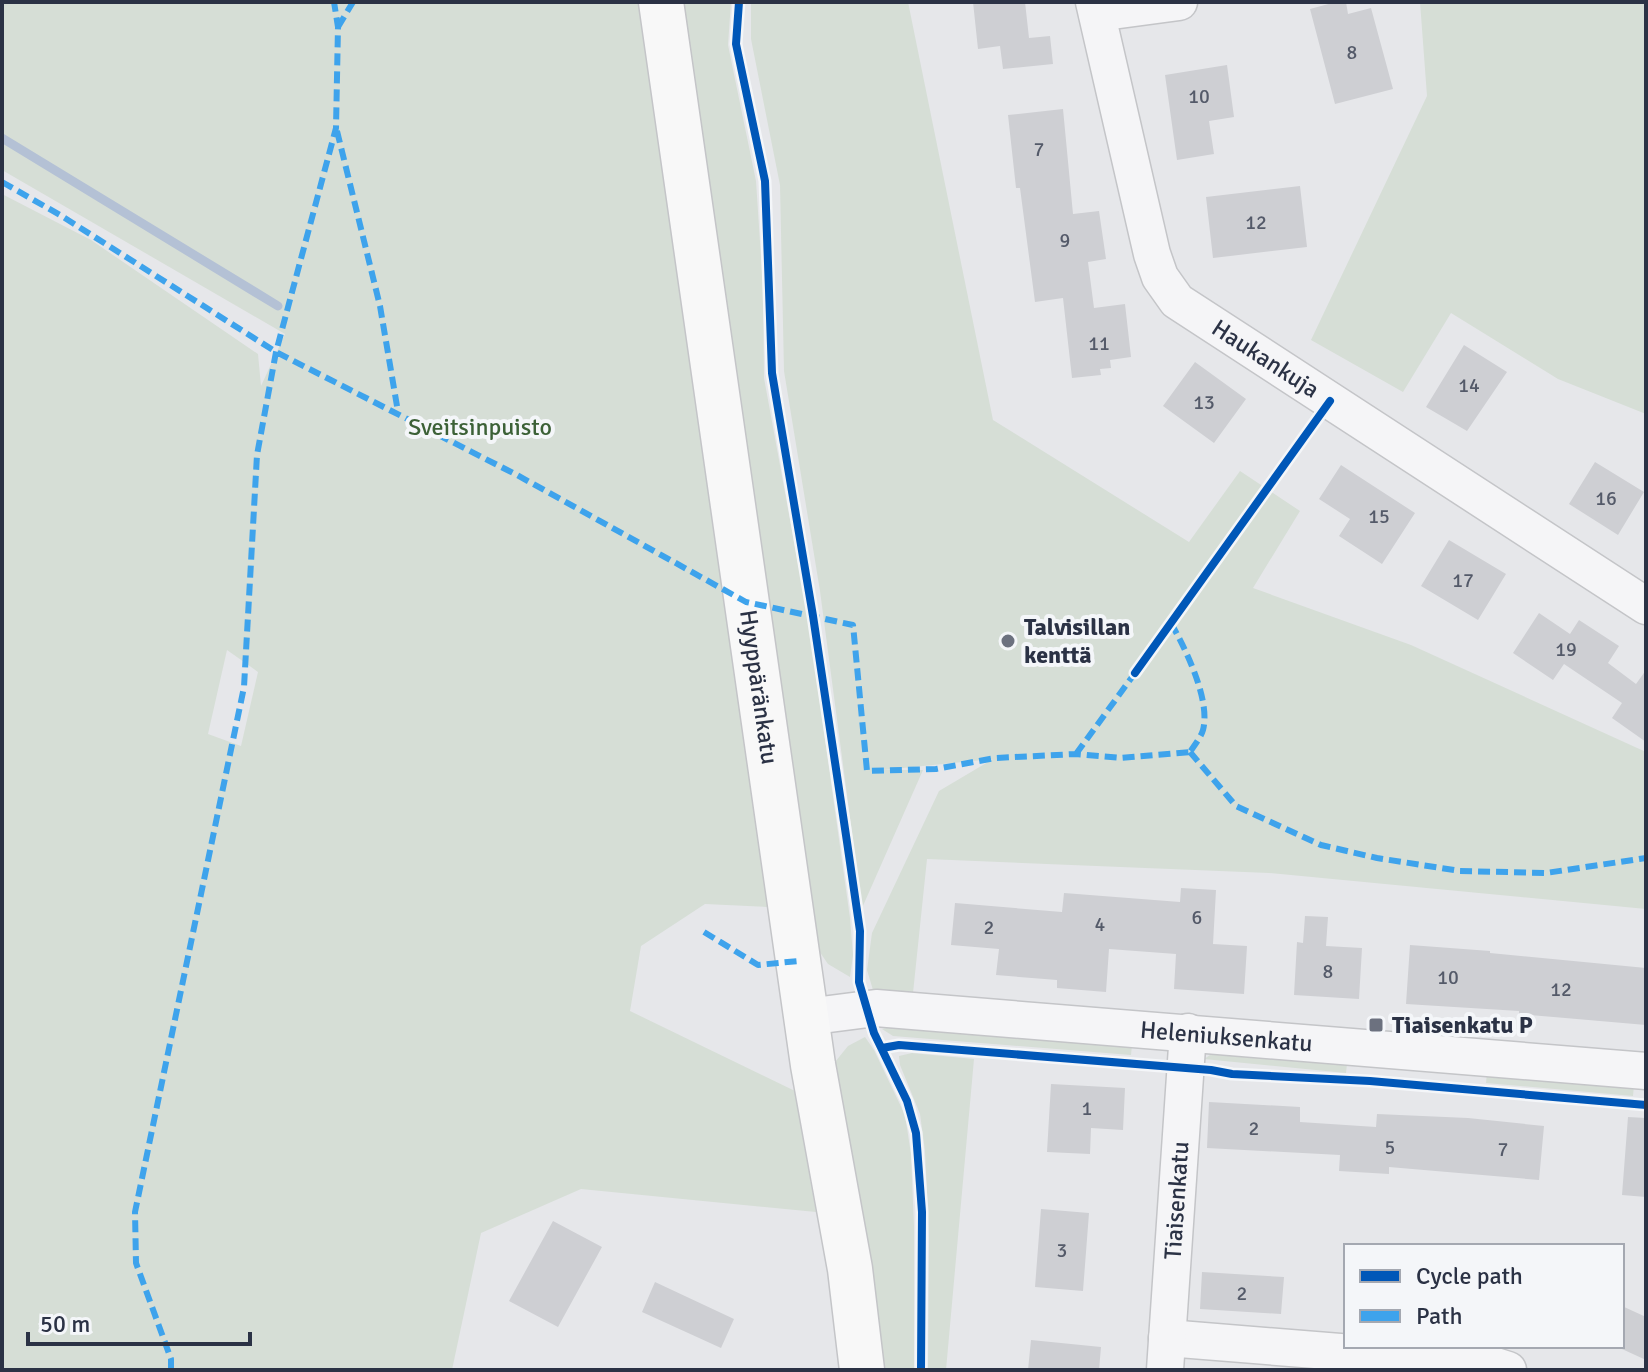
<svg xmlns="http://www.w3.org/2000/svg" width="1648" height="1372" viewBox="0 0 1648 1372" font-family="Signika,sans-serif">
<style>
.green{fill:#d6ded6;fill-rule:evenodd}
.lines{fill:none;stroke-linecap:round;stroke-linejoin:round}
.stream{stroke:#b4c1d5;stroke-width:9}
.building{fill:#cecfd3}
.street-casing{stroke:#c4c5c8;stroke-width:39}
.secondary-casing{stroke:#c4c5c8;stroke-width:47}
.street{stroke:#f5f5f7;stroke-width:36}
.secondary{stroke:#f8f8f8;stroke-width:44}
.quiet{stroke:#3ea3ec;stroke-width:6;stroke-dasharray:12 6;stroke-linecap:butt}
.cycleway-casing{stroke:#f4f6f9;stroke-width:13}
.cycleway{stroke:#0057b8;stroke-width:8}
.poi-dot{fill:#6c717f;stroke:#f4f6f9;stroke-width:3}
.labels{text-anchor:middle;stroke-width:8;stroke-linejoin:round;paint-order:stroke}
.number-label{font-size:20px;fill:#545a69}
.street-label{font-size:24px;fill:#2b3245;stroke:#f4f6f9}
.park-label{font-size:24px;fill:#3c6137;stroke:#f4f6f9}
.poi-label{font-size:24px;font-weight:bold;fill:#2b3245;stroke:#f4f6f9;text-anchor:start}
</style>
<rect width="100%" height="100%" fill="#e6e7ea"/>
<path class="green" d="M2 2H639L769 907 705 904 641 946 630 1011 795 1091 816 1212 581 1189 481 1233 452 1370H2V194L91 240 258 354 261 386 285 334 2 170ZM227 650 258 672 241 746 208 734Z
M676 2H731L728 45 756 181 763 287 764 378 808 618 850 918 853 955 850 977 828 964 817 948Z
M751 2H908L993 420 1189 542 1240 471 1300 511 1253 588 1411 645 1646 752V909L1269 873 927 859 913 993 873 990 867 970 872 933 939 791 993 759 883 770H923L862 908 820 591 784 371 780 185 751 39Z
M1420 2H1646V414L1558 379 1451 313 1403 392 1311 340 1427 96Z
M895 1026 1132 1045 1131 1055 893 1036 882 1029Z
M865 1037 874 1050 905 1115 911 1154 914 1226V1370H877L831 1067 848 1046Z
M912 1053 974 1059 946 1370H928L929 1238 925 1151 920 1114 900 1065 899 1056Z
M1213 1053 1347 1064 1346 1073 1204 1059Z
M1487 1073 1634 1085 1633 1096 1486 1083Z"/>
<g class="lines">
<path class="stream" d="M2 138 278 306"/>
</g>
<path class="building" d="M973 2H1025L1029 38 1050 36 1053 64 1003 69 1000 46 978 49Z
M1336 2H1346L1348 14 1371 8 1393 89 1335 104 1310 9Z
M1227 65 1234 117 1209 121 1214 154 1177 160 1165 75Z
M1063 109 1073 214 1099 211 1106 259 1088 262 1094 308 1125 304 1131 357 1110 360 1111 368 1100 369 1101 375 1072 378 1063 298 1035 302 1020 188H1016L1008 115Z
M1300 186 1307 247 1213 258 1206 197Z
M1464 345 1507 372 1467 431 1426 407Z
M1195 362 1246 399 1214 443 1163 406Z
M1595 462 1644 492 1618 535 1569 504Z
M1341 465 1415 513 1382 564 1339 536 1350 519 1319 499Z
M1449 540 1506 574 1478 620 1421 586Z
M1539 613 1570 634 1579 620 1619 646 1608 663 1636 684 1646 670V742L1612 718 1622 703 1564 664 1553 680 1513 653Z
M1181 888 1216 890 1213 944 1247 946 1244 994 1174 989 1176 954 1109 949 1106 992 1057 988V980L996 975 999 949 951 945 955 903 1062 912 1064 893 1180 902Z
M1305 916 1328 917 1326 946 1362 948 1359 999 1294 995 1297 942 1303 943Z
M1410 945 1490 951V953L1646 968V1025L1519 1014V1011L1406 1004Z
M1051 1084 1125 1088 1123 1130 1091 1128 1090 1154 1047 1152Z
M1209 1102 1300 1107V1122L1376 1127 1377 1114 1468 1118 1544 1126 1539 1180 1389 1167V1174L1339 1171 1340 1155 1207 1148Z
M1628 1117 1646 1118V1197L1622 1195Z
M1041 1209 1089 1213 1083 1291 1035 1287Z
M553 1221 602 1247 558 1327 509 1301Z
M1202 1272 1284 1277 1281 1314 1200 1309Z
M655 1282 734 1319 721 1348 642 1312Z
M1622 1306 1646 1317V1360L1622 1349Z
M1031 1340 1101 1347 1099 1370H1028Z"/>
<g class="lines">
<defs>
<g id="street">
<path id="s1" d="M1094 2 1152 254 1160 277 1177 301 1646 606"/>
<path d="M1097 13 1179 2"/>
<path id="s2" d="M806 1017 876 1008 1646 1071"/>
<path d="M1167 1338 1489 1364 1508 1370"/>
<path id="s3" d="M1165 1370 1188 1032"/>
</g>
<g id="secondary">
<path id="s4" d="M661 2 813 1065 850 1269 862 1370"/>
</g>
</defs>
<use href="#street" class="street-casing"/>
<use href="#secondary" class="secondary-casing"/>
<use href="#street" class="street"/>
<use href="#secondary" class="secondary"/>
<path class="quiet" d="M338 27 353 2
M337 131 380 306 398 412
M2 182 60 215 276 352 517 475 746 602 853 625 867 771 936 769 995 758 1076 754 1121 758 1190 752
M1171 623C1185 648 1211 700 1203 730 1201 737 1194 746 1190 752
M1190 752 1236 806 1321 845 1377 858 1460 871 1546 873 1646 858
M1076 754 1135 673
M704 932 758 965 798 961
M171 1370V1359L136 1263 135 1212 244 687 257 455 276 352 336 128 338 27 334 2"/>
<defs>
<path id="cycleway" d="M739 2 736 44 765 181 772 373 813 616 847 842 860 931 859 982 874 1033 907 1101 916 1133 922 1212 921 1370
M1135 673 1330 401
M882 1048 899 1045 1211 1070 1232 1074 1370 1081 1646 1105"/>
</defs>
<use href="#cycleway" class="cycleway-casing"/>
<use href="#cycleway" class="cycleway"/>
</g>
<g class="poi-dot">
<circle cx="1008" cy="641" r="8"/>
<rect x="1368" y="1017" width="16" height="16" rx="4"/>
</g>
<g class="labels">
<g class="number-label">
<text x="1352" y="59">8</text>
<text x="1199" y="103">10</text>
<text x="1039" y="156">7</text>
<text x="1256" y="229">12</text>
<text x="1065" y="247">9</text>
<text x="1099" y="350">11</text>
<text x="1469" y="392">14</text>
<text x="1204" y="409">13</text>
<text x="1606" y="505">16</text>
<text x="1379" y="523">15</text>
<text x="1463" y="587">17</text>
<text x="1566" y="656">19</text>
<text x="1197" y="924">6</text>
<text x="1100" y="931">4</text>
<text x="989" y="934">2</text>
<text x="1328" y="978">8</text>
<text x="1448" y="984">10</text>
<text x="1561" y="996">12</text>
<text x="1087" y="1115">1</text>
<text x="1254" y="1135">2</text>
<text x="1390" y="1154">5</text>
<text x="1503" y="1156">7</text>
<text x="1062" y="1257">3</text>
<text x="1242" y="1300">2</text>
</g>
<g class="street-label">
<text dy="8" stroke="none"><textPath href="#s1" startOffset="418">Haukankuja</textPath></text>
<text dy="8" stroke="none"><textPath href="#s4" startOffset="692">Hyyppäränkatu</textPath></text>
<text dy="8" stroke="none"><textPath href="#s2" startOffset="422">Heleniuksenkatu</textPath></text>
<text dy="8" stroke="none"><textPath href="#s3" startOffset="170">Tiaisenkatu</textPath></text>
</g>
<g class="park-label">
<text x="480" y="435">Sveitsinpuisto</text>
</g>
<g class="poi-label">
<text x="1024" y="635">Talvisillan<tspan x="1024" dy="28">kenttä</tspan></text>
<text x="1392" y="1033">Tiaisenkatu P</text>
</g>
</g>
<rect width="1648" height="1372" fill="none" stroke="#2b3245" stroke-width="8"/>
<rect x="1344" y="1244" width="280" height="104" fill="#f4f6f9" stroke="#a4a8b1" stroke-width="2"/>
<rect x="1360" y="1270" width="40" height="12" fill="#0057b8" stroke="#a4a8b1" stroke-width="2"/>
<text x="1416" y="1284" font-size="24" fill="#2b3245">Cycle path</text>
<rect x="1360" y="1310" width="40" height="12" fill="#3ea3ec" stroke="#a4a8b1" stroke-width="2"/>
<text x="1416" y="1324" font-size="24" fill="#2b3245">Path</text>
<path d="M28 1332v12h222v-12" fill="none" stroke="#2b3245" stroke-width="4"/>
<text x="40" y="1332" font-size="24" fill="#2b3245" stroke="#f4f6f9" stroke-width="6" paint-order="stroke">50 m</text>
</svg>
